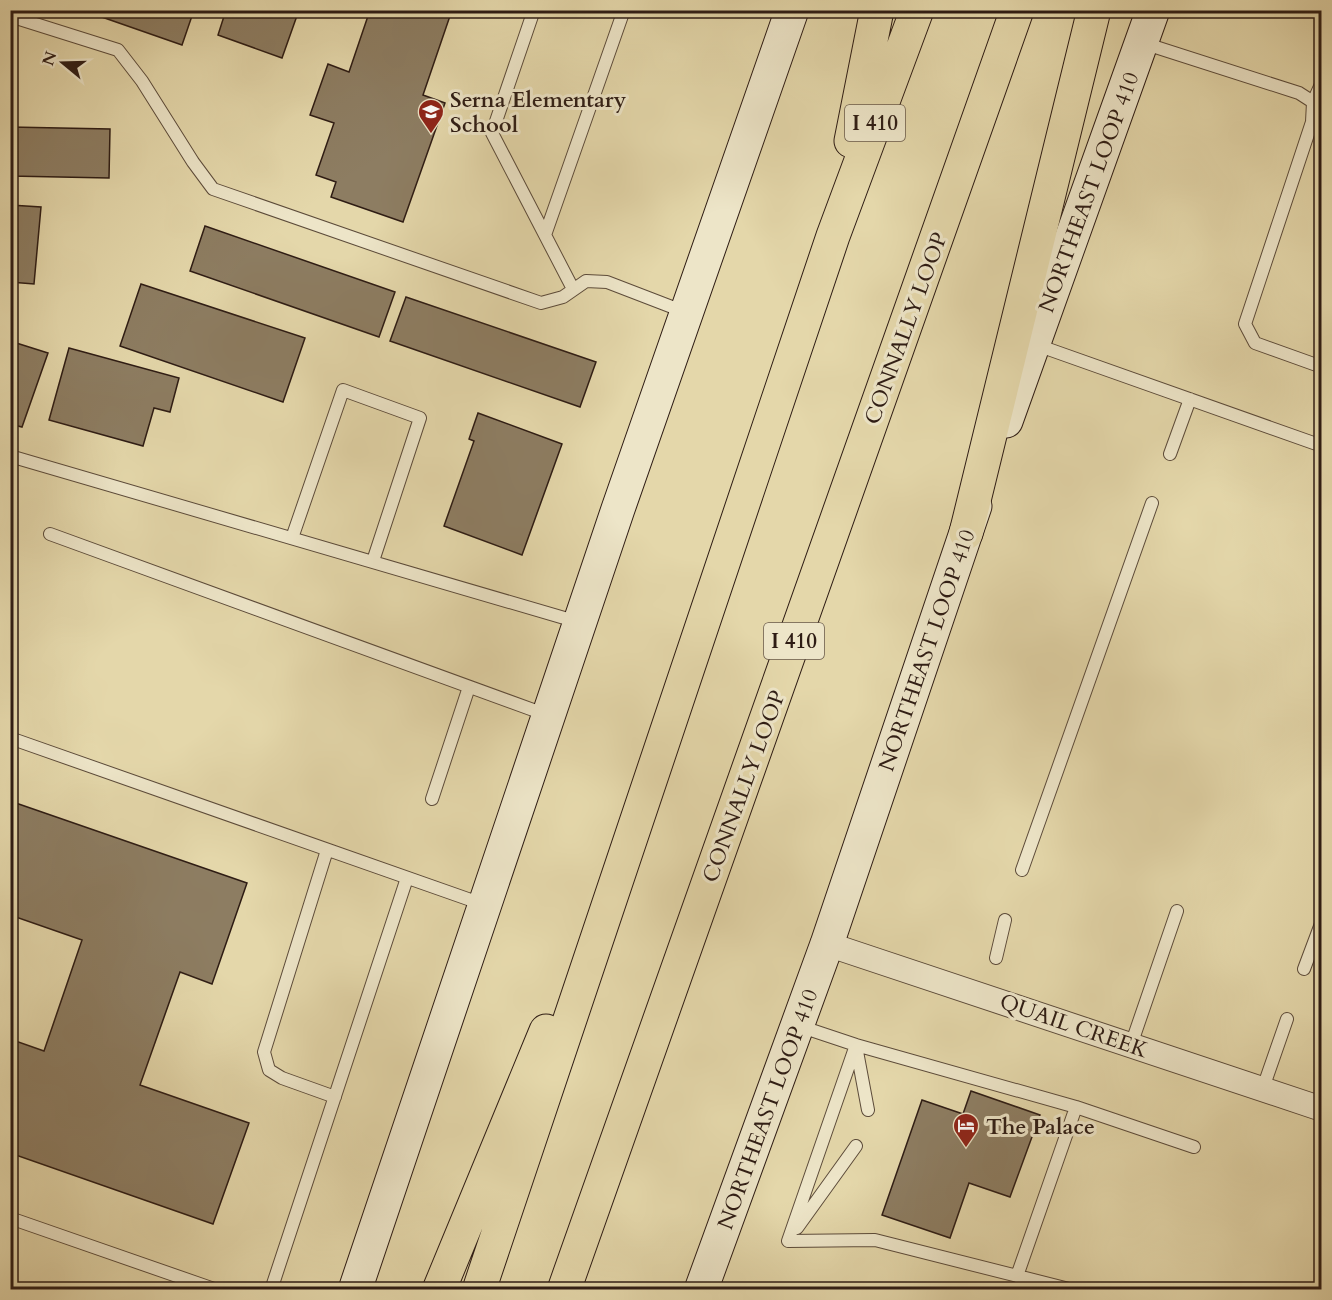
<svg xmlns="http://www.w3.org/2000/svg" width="1332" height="1300" viewBox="0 0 1332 1300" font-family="Cardo,serif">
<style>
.building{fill:#8d7d62;stroke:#2e1c14;stroke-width:1.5}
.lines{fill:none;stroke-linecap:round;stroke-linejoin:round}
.service-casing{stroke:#5c4b3a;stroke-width:14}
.minor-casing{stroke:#5c4b3a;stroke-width:26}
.secondary-casing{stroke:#2e1c14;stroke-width:35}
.motorway-casing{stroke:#2e1c14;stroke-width:35}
.service{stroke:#ede5c8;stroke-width:12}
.minor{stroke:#ede5c8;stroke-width:24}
.secondary{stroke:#ede5c8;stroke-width:33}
.motorway{stroke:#e4d7aa;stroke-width:33}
.labels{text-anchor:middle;stroke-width:6;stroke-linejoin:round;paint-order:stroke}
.shield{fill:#ede5c8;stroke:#67584a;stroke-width:1.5}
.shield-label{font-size:21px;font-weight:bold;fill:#2e1c14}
.poi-label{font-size:22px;font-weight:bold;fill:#2e1c14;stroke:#ede5c8;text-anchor:start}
.street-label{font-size:22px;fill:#2e1c14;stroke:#ede5c8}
</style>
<rect width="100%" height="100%" fill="#e4d7aa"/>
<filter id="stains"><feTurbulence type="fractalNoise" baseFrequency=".00333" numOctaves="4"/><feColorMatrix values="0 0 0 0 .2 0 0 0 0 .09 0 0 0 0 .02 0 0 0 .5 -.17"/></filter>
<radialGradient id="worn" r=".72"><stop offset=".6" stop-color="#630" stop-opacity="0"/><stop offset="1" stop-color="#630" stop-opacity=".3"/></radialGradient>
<path class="building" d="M98 10H194L182 45 96 15Z
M226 10H299L282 58 218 35Z
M370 10H452L423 95 445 103 403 222 331 197 336 182 316 175 334 123 310 115 328 64 349 72Z
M10 127 110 129 109 178 10 176Z
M10 205 41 207 34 284 10 282Z
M205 226 395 292 379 337 190 271Z
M141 284 305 338 283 402 120 346Z
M406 297 596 362 580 407 390 341Z
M10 341 48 353 22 427 10 424Z
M69 348 179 378 170 412 154 408 143 446 49 420Z
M478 413 562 444 522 555 444 526 474 441 469 439Z
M10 801 247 883 212 984 180 972 140 1085 249 1123 213 1224 10 1153V1039L44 1051 82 940 10 915Z
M971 1091 1040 1115 1010 1197 969 1183 950 1238 882 1215 922 1100 963 1114Z"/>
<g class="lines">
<defs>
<path id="service" d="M534 10 492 133 573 289
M10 16 118 50 142 81 193 162 213 189 541 303 563 297 586 281 607 282 685 312
M1143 43 1299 93 1313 102 1312 122 1245 324 1255 343 1322 367
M1313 102 1322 82
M545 235 624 10
M1034 344 1322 446
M1170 454 1190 399
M10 456 578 622
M50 534 547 715
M292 538 343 390 420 418 373 561
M10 738 485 905
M432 799 469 687
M327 850 264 1052 269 1070 282 1078 335 1097
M1022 870 1152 503
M996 958 1005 920
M1304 969 1322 921
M799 1026 856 1045 1076 1107
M856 1045 788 1241 875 1240 1073 1290
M1131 1045 1177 911
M856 1046 868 1110
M1263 1088 1287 1019
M10 1218 217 1290
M797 1228 856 1146
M1017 1276 1076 1107 1194 1147
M271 1290 407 878"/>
<path id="minor" d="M827 944 1322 1109"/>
<path id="secondary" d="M1006 421 1153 10
M355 1290 618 509 792 10
M701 1290 827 944 975 506"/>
<path id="motorway" d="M851 141 877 10
M966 533 1094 10
M439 1290 546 1031
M479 1290 833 236 917 10
M564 1290 1017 10"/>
</defs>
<use href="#service" class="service-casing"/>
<use href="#minor" class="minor-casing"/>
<use href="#secondary" class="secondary-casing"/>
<use href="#motorway" class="motorway-casing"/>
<use href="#service" class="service"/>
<use href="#minor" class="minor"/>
<use href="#secondary" class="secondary"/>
<use href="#motorway" class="motorway"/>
</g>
<defs>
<symbol id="school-pin" viewBox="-11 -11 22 30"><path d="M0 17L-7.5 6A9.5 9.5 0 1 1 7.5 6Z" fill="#8f2418" stroke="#ede5c8"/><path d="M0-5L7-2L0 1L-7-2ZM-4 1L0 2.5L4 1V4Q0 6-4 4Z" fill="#fff"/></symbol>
<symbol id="hotel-pin" viewBox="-11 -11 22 30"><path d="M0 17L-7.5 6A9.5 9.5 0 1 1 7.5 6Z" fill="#8f2418" stroke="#ede5c8"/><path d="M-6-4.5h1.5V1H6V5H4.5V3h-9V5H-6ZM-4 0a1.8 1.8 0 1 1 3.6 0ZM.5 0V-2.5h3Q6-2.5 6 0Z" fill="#fff"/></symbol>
</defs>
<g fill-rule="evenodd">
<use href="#school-pin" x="416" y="97" width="30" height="40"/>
<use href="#hotel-pin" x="951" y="1111" width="30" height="40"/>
</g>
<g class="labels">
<g class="shield">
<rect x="845" y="105" width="60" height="36" rx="4.5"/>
<rect x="764" y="623" width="60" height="36" rx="4.5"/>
</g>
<g class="shield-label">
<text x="875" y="130">I 410</text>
<text x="794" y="648">I 410</text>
</g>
<g class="poi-label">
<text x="450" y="107">Serna Elementary<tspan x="450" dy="25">School</tspan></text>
<text x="986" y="1134">The Palace</text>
</g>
<g class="street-label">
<text transform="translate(1088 192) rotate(-70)" y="8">NORTHEAST LOOP 410</text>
<text transform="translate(905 328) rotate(-70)" y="8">CONNALLY LOOP</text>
<text transform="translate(926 650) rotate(-71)" y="8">NORTHEAST LOOP 410</text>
<text transform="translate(743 786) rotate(-70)" y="8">CONNALLY LOOP</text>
<text transform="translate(1074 1025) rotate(19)" y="8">QUAIL CREEK</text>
<text transform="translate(767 1109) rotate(-70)" y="8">NORTHEAST LOOP 410</text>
</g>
</g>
<rect width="1332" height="1300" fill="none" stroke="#e4d7aa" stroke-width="36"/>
<rect x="12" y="12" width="1308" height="1276" fill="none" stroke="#2e1c14" stroke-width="3"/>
<rect x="18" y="18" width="1296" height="1264" fill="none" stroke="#2e1c14" stroke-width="1.5"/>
<g transform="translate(63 63) rotate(289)" stroke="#ede5c8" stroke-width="4.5" paint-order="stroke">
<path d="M0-4.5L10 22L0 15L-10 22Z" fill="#2e1c14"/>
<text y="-9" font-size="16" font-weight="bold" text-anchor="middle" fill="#2e1c14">N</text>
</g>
<rect width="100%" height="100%" filter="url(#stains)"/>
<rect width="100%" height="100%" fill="url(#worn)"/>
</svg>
